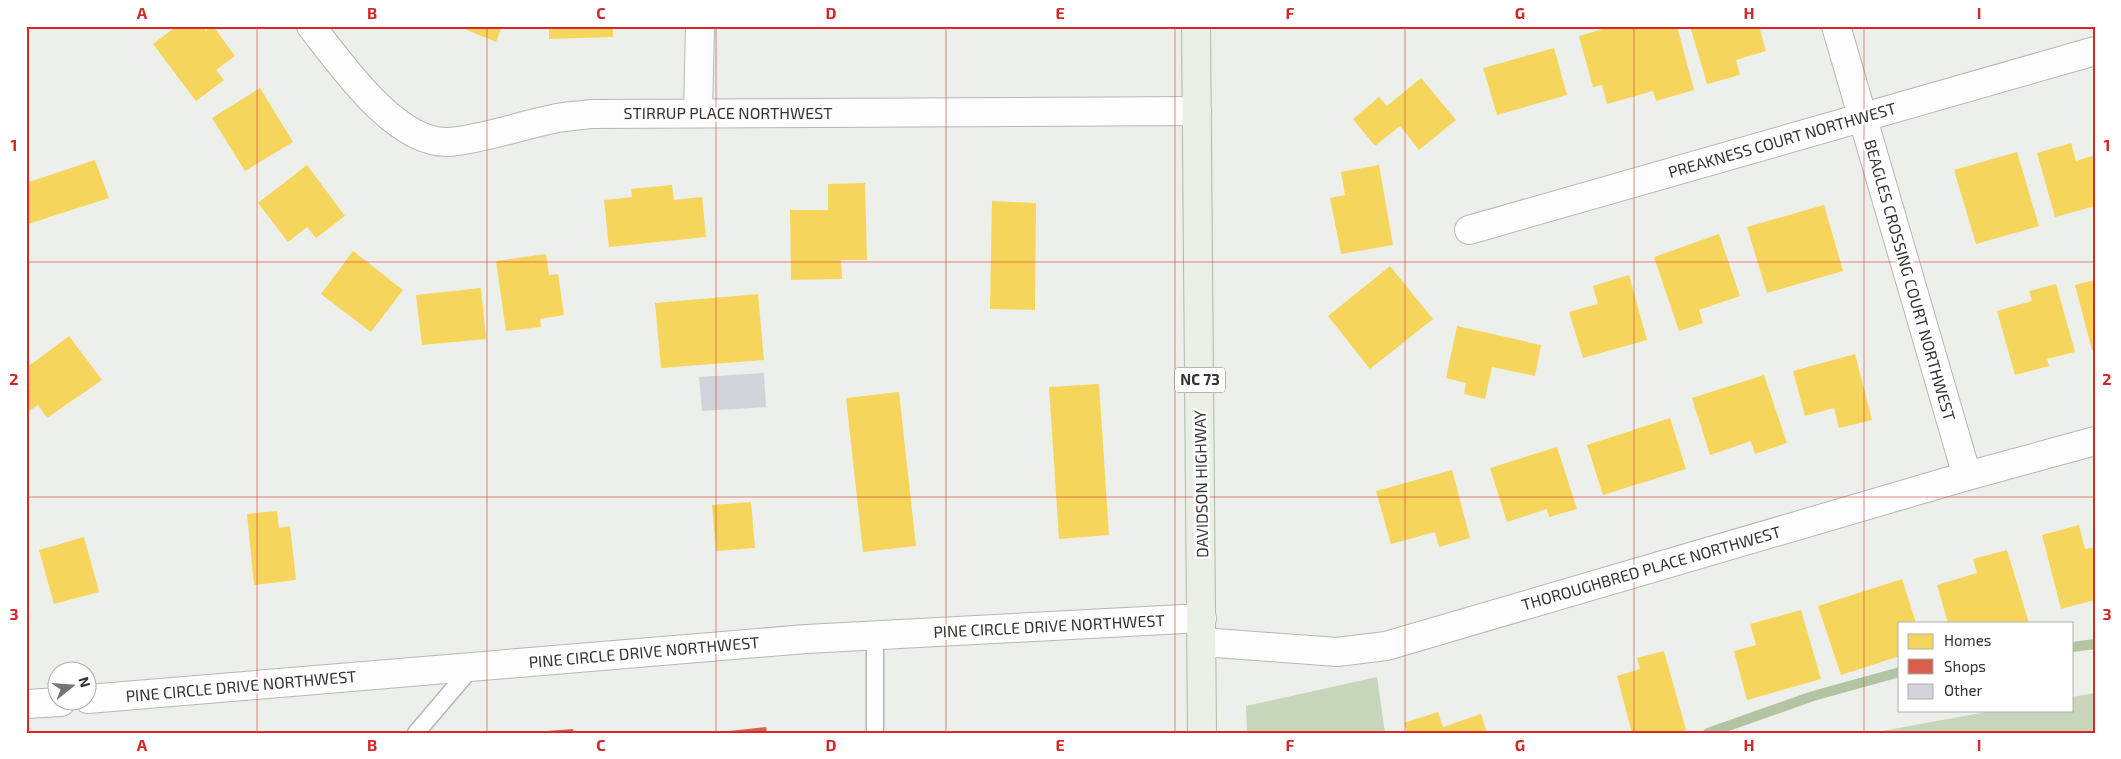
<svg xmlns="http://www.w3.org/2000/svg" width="2121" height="759" viewBox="0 0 2121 759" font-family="'Exo 2',sans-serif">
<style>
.forest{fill:#c7d5ba}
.homes{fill:#f6d55c}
.shops{fill:#d6604d}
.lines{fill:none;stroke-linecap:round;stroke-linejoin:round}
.stream{stroke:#b2c4a3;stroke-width:10}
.building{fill:#d3d4db}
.lane-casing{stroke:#b5b8b2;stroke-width:19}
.street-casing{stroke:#b5b8b2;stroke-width:30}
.primary-casing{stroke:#b1baa8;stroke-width:30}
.lane{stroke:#fcfdfc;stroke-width:16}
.street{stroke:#fcfdfc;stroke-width:28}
.primary{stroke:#ebf0e7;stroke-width:28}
.grid{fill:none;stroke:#d62828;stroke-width:1;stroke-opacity:0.55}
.labels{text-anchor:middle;stroke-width:5;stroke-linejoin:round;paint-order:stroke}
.shield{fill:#fff;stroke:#70726d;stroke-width:1}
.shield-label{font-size:15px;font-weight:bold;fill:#32352f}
.street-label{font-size:16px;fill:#32352f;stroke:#fff}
.neatline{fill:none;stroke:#d62828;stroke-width:2}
.grid-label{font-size:16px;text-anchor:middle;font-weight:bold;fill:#d62828}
</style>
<rect width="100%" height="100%" fill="#edf0ea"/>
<path class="forest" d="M1377 677 1385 733H1247L1246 706Z
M2095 693V733H1871L1997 710H2072V697Z"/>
<path class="homes" d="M177 26H202L206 31 213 26 235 56 216 70 224 80 196 101 153 44Z
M457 26H502L496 42Z
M549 26H613V37L549 39Z
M1613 26H1677L1694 90 1656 101 1653 91 1607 104 1602 85 1593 87 1579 36Z
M1690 26H1759L1766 51 1736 60 1740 75 1707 84Z
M1554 48 1567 95 1497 115 1483 68Z
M1421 78 1456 120 1419 150 1400 126 1375 146 1353 119 1379 97 1387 106Z
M260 88 293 142 245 171 212 118Z
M2071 143 2076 161 2095 155V206L2055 217 2037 153Z
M2017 152 2039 226 1976 244 1954 170Z
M95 160 109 198 28 224 26 218V183Z
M307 165 345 216 316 238 307 227 288 242 258 203Z
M1379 165 1393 245 1341 254 1330 198 1345 195 1341 172Z
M865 183 867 260H841L842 279 791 280 790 210H828V184Z
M672 185 674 200 702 197 706 237 609 247 604 200 632 197 631 189Z
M992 201 1036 203 1035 310 990 309Z
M1824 205 1843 271 1767 293 1747 227Z
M1719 234 1740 296 1699 310 1703 323 1679 331 1654 257Z
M353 251 403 290 371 332 321 294Z
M546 254 549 275 558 274 564 315 540 319 541 327 506 331 496 261Z
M1390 266 1433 319 1370 369 1328 316Z
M1629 275 1647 340 1583 358 1569 312 1598 304 1593 286Z
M2095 280V350H2092L2075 285Z
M2056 284 2075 352 2047 359 2049 366 2015 375 1997 311 2032 301 2029 291Z
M481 288 486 339 422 345 416 295Z
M758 294 764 360 661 368 655 303Z
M1457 326 1541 345 1535 376 1492 367 1485 399 1464 394 1466 383 1446 378Z
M69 336 102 380 47 418 38 405 26 413V368Z
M1855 354 1872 420 1839 428 1834 408 1805 416 1793 371Z
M1764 375 1787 443 1755 454 1751 441 1710 455 1692 398Z
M1099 384 1109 535 1059 539 1049 387Z
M899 392 916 546 863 552 846 398Z
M1670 418 1686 469 1603 495 1587 445Z
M1557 447 1577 509 1549 517 1547 509 1507 522 1490 468Z
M1452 470 1470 538 1439 547 1435 532 1391 544 1376 491Z
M751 502 755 548 716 551 712 505Z
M277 511 279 528 290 526 296 580 254 585 247 514Z
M2079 525 2085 549 2095 547V600L2061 609 2042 535Z
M84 537 99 592 54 604 39 550Z
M2007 550 2029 623H1948L1937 585 1977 573 1973 559Z
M1902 579 1916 623H1900V656L1841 675 1818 606Z
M1801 610 1821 679 1747 700 1734 651 1756 645 1750 624Z
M1664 651 1686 730 1675 733H1632L1617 676 1640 669 1637 658Z
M1438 712 1443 727 1481 714 1487 733H1407L1404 723Z"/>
<path class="shops" d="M766 727 767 733H729V731Z
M573 729 574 733H547V731Z"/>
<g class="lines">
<path class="stream" d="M2072 647 2095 644
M1708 733 1813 696 1900 672"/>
</g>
<path class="building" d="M764 373 766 407 702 411 699 377Z"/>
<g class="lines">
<defs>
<path id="lane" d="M416 733 473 666
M875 733V635"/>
<path id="street" d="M311 26C340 63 396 145 449 142 484 139 518 126 553 119 565 116 578 116 590 114L1197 111
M1836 26 1967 476
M698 113 700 26
M1469 230 2095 51
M1202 642 1337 652 1386 646 1967 476 2095 441
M88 699 806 639 1202 618
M26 704 61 702"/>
<path id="primary" d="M1196 26 1202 733"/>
</defs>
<use href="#lane" class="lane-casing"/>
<use href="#street" class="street-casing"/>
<use href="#primary" class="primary-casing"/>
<use href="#lane" class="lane"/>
<use href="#street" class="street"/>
<use href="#primary" class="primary"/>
</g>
<path class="grid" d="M257 26V733M487 26V733M716 26V733M946 26V733M1175 26V733M1405 26V733M1634 26V733M1864 26V733M26 262H2095M26 497H2095"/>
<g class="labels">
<rect class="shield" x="1175" y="367.5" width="50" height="25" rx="4"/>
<g class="shield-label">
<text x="1200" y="385">NC 73</text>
</g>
<g class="street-label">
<text x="728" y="119">STIRRUP PLACE NORTHWEST</text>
<text transform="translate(1782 140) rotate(-16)" y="6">PREAKNESS COURT NORTHWEST</text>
<text transform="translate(1910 280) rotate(74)" y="6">BEAGLES CROSSING COURT NORTHWEST</text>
<text transform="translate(1201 484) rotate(-91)" y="6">DAVIDSON HIGHWAY</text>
<text transform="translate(1651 568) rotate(-16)" y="6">THOROUGHBRED PLACE NORTHWEST</text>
<text transform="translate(1049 626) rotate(-3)" y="6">PINE CIRCLE DRIVE NORTHWEST</text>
<text transform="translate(644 652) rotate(-5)" y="6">PINE CIRCLE DRIVE NORTHWEST</text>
<text transform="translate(241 686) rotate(-5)" y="6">PINE CIRCLE DRIVE NORTHWEST</text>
</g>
</g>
<rect width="2121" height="759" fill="none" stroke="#ffffff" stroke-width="55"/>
<rect x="1898" y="622" width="175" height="90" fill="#ffffff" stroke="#adaeac"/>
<rect x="1908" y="634" width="25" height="15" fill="#f6d55c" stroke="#adaeac"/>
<text x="1944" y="646" font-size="15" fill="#32352f">Homes</text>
<rect x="1908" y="659" width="25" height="15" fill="#d6604d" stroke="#adaeac"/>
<text x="1944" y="672" font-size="15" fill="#32352f">Shops</text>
<rect x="1908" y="684" width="25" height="15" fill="#d3d4db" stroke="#adaeac"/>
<text x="1944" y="696" font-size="15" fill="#32352f">Other</text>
<g transform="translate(72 686) rotate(73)"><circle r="24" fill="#ffffff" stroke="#adaeac"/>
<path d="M0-4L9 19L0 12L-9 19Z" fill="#737670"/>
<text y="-8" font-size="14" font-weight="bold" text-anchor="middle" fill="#32352f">N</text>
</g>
<rect x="28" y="28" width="2066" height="704" class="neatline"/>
<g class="grid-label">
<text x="142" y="19">A</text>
<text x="372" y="19">B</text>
<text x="601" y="19">C</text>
<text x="831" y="19">D</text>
<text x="1060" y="19">E</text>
<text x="1290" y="19">F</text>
<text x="1520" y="19">G</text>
<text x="1749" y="19">H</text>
<text x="1979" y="19">I</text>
<text x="14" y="151">1</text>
<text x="2107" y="151">1</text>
<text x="14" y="385">2</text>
<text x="2107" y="385">2</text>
<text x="14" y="620">3</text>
<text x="2107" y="620">3</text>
<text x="142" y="751">A</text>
<text x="372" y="751">B</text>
<text x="601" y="751">C</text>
<text x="831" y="751">D</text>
<text x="1060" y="751">E</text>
<text x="1290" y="751">F</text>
<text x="1520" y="751">G</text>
<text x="1749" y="751">H</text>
<text x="1979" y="751">I</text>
</g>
</svg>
